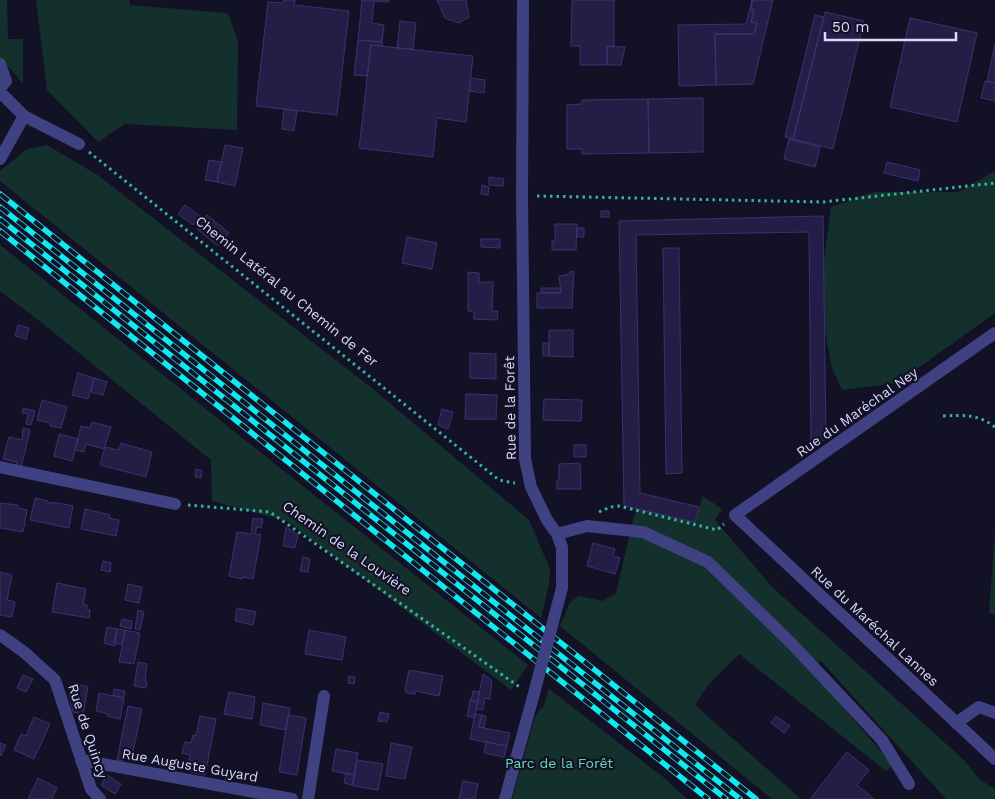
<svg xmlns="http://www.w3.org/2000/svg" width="995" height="799" viewBox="0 0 995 799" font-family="'Work Sans',sans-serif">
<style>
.green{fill:#14302d}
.building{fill:#241e46;stroke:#3a3270}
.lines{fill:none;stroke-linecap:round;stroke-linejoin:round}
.path{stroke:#37b2a2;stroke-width:3;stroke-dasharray:2.5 4;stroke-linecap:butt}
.minor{stroke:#3f4182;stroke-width:12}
.rail-casing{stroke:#11e9f0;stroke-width:5.5}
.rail{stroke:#131126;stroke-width:4;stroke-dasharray:11;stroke-linecap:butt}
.minor-bridge{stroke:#3f4182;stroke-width:12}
.labels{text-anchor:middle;stroke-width:4.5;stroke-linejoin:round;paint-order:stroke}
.street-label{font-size:14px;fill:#dad9fd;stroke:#131126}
.park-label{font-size:14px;fill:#68d9b5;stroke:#131126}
</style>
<rect width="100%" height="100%" fill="#131126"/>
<path class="green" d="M0 0H7L8 39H23V84L9 67H0Z
M36 0H129L130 5 228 13 238 41 237 130 125 124 98 142 47 90Z
M47 145 99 176 373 389 529 520 550 569 549 584 541 618 0 181V171L27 149Z
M995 171V313L897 383 842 390 832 368 819 298 831 207 874 192H959Z
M0 245 528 665 511 690 287 521 212 501 211 460 42 323 0 291Z
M703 496 722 509 715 520 772 587 964 760 979 779 995 789V799H946L821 661 809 668 893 765 886 771 739 654 708 685 695 705 801 799H772L560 626 570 602 579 596 603 601 616 593 636 508 695 522Z
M995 530V614L989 613Z
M549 689 663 777 687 799H512L535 717 541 708H543Z"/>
<path class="building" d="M284 0H295L294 5 349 11 337 115 256 106 268 2 283 3Z
M362 0H389V2L374 1 372 23 384 25 382 42 358 40Z
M437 0H466L469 17 459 23 445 18Z
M572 0H614V47L607 46V65H580V46H571Z
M752 0 751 9 754 10 751 22 757 23 754 34H715L716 85 679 86 678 25 746 24Z
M753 0H773L753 84 716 85 715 34H754L757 23 751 22 754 10 751 9Z
M825 12 864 21 833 149 793 139Z
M815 15 824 17 793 139 785 137Z
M910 18 977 33 957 122 890 107Z
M400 21 416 23 413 49 397 48Z
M358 40 382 42V46L371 45 367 76 354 75Z
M995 44V83L987 82Z
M371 45 473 56 466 122 437 118 433 157 359 148Z
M607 46 625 47 621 65H607Z
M471 78 485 80 484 93 469 91Z
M985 81 995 83V101L981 98Z
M703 98V152L649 153 648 99Z
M648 99 649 153 582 154V149H567V105L582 104V100Z
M284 109 297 111 294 131 282 129Z
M789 139 820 147 815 167 784 159Z
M225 145 243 148 235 186 217 182Z
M209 160 221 162 217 182 205 180Z
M887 162 920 170 918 181 884 173Z
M489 177 504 179 503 186 489 185Z
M482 185 489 187 488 195 481 194Z
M185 205 200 216 193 225 178 214Z
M601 211H609V217H601Z
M207 215 229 233 218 246 197 229Z
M823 216 826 439 811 447 809 232 636 235 640 493 699 507 695 522 624 506 619 221Z
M555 224H577L576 250H552V241H555Z
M577 228H584V237H577Z
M407 237 437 243 432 269 402 263Z
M481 239H500V248L481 247Z
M663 248H679L682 473 666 474Z
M574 271 572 308H537V293H561L559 276 570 274V272Z
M468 272 479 273V282H493L492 311H498L497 320 474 319V312L468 311Z
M541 288H561V293H541Z
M18 325 29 328 26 339 15 336Z
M549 330H573V357L549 356Z
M543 343H549V356H543Z
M470 353 496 354V379L470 378Z
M78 373 94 378 88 399 72 395Z
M94 378 107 382 103 395 91 392Z
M466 394 497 395 496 419H465Z
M544 399 582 400 581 421 543 420Z
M42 400 67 407 61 428 50 426 51 423 37 420Z
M23 408 35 411 31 425 26 424 28 414 22 413Z
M442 409 453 412 448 429 438 425Z
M92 422 111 427 104 449 86 444 84 452 75 450 81 426 90 428Z
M23 428 30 430 21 468 15 467 17 462 3 459 9 437 22 440Z
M59 434 78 439 72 461 54 456Z
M121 443 152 452 146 477 100 465 105 447 119 450Z
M574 445H586V457H574Z
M580 463 581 489H557V480H559V464Z
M196 469 202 471 201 478 195 477Z
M35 498 48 501V503H53V502L73 506 69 528 30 520Z
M0 503 18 505V508L27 510 23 532 0 528Z
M85 509 110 515 109 518 119 520 116 536 81 529Z
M253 518 263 519 261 528 257 527 255 534 261 535 253 579 243 577 242 579 229 576 237 532 251 534Z
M286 527 298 535 295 548 283 546Z
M593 543 615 549 613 556 620 558 615 574 587 566Z
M303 557 310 559 308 572 300 571Z
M103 561 111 563 110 572 101 570Z
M0 572 12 575 7 600 15 602 12 617 0 615Z
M57 583 86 589 83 604 87 605V609L90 610 89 618 52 612Z
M128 584 142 587 139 603 125 600Z
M237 608 256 612 253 625 235 621Z
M138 610 144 612 140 630 135 629Z
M122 619 132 621 131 629 120 626Z
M107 627 117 629 115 646 104 643Z
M117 629 125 630 122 645 114 642Z
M125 630 140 633 134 664 119 662Z
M309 630 346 637 342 660 305 654Z
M138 662 147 664 145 681 147 682 146 688 134 686Z
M409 670 443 676 439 696 416 691 415 694 407 693 405 690Z
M483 674 492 680 490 699 485 698 483 710 476 709Z
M23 675 33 679 26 692 17 688Z
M349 676 355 677 354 684 348 683Z
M80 685 88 687 83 714 73 712 69 695 77 693Z
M114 689 125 691 124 698 113 695Z
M473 691 479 692 478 702 471 701Z
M229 692 255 697 252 719 224 714Z
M99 693 124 698 120 719 107 716 108 714 96 711Z
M470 700 478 702 474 718 467 716Z
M263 703 290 708 286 730 260 725Z
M128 706 142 709 132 756 126 754 124 761 117 760Z
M380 712 389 714 387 722 378 721Z
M475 714 482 715 479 727 510 733 507 746 470 739Z
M288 715 306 718 297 775 279 772Z
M482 715 486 716 484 728 479 727Z
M200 716 216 719 205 775 191 772 194 761 189 760 190 755 182 753 185 742 191 743 193 735 196 736Z
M776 716 790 726 784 733 771 723Z
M34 717 50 724 34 759 14 750 21 734 26 736Z
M486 742 507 746 504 757 484 753Z
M0 743 6 745 1 756 0 755Z
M391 743 412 747 405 779 386 776Z
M336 749 358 753 354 775 332 771Z
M847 752 869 770 857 785 874 799H812L811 798Z
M357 760 383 764 378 790 353 786Z
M346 773 354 775 352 785 344 783Z
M107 775 121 784 115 794 101 785Z
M38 778 57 788 52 799H28Z
M463 781 478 784 475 799H459Z"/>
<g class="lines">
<path class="path" d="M89 152 499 480 515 483
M537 196 823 202 995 183
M943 416C964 415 978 414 995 427
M188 505 270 512 521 688
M599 512 610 507 619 506 717 530 724 524"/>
<path class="minor" d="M523 0 522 196 525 459 531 487 547 520 557 534 562 547V588
M0 64 6 81 0 88
M0 92 24 116 79 144
M0 159 24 116
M995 333 735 515 995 759
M0 467 175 504
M557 534 587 526 643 532 708 562 792 644 882 740 909 784
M0 635 24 652 55 680 91 789 100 799
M956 723 979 707 995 713
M81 760 292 799
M308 799 324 696
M505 799 533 697"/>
<defs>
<path id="rail" d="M0 194 756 799
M0 207 740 799
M0 219 726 799
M0 231 708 799"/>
</defs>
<use href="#rail" class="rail-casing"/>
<use href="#rail" class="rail"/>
<path class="minor-bridge" d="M533 697 562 588"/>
</g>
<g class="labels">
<g class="street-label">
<text transform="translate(287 291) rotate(39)" y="5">Chemin Latéral au Chemin de Fer</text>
<text transform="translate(510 408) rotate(-91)" y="5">Rue de la Forêt</text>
<text transform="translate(857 412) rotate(-35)" y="5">Rue du Maréchal Ney</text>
<text transform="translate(347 548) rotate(35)" y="5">Chemin de la Louvière</text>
<text transform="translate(875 626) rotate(43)" y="5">Rue du Maréchal Lannes</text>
<text transform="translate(88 731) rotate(72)" y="5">Rue de Quincy</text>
<text transform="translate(190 765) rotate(10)" y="5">Rue Auguste Guyard</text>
</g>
<g class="park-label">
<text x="559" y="768">Parc de la Forêt</text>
</g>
</g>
<path d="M825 32v8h131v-8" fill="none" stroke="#dad9fd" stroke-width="2.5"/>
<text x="832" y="32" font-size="15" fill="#dad9fd" stroke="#131126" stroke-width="4" paint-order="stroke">50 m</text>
</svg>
